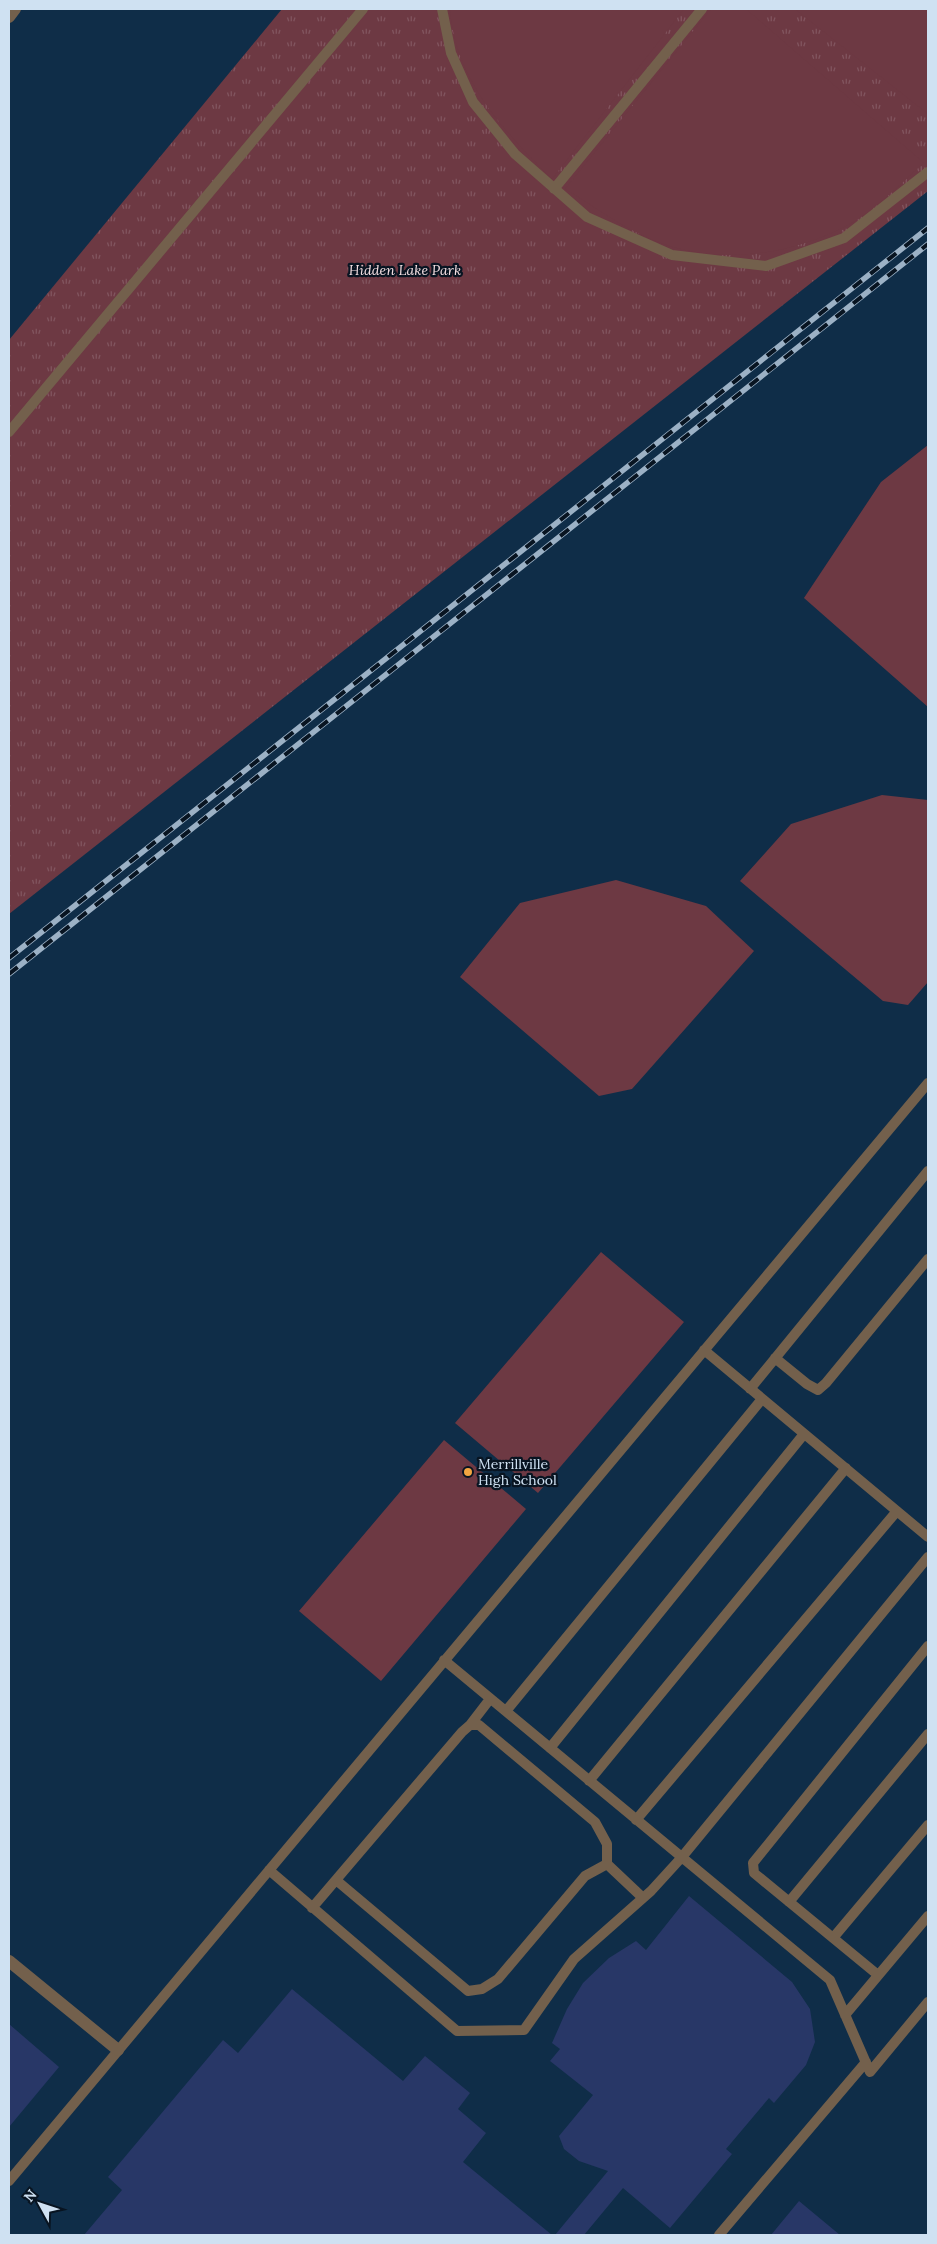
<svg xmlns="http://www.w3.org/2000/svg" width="937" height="2244" viewBox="0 0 937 2244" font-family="Lora,serif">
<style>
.park{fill:url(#park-tufts)}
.pitch{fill:#6d3943}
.building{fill:#283767}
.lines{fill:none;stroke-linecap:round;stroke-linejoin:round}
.lane{stroke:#73604c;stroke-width:10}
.street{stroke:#73604c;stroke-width:12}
.rail-casing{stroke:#9cb1c5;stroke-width:5.5}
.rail{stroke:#081421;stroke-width:4;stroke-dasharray:11;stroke-linecap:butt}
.poi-dot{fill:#f2a541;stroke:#081421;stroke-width:2}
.labels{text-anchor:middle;stroke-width:4.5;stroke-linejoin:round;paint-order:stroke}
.park-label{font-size:14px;font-style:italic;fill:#f3dee1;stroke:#081421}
.poi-label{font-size:14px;fill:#cfe1f2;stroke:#081421;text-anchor:start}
</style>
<defs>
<pattern id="park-tufts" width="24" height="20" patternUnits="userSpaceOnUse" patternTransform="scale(1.25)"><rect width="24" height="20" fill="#6d3943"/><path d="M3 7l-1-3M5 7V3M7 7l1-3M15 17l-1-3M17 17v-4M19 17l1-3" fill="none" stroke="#81555f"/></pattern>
</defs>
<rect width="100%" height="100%" fill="#0f2d48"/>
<path class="park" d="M282 9H928V191L9 914V340Z"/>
<path class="pitch" d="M450 9H684L552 179C504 131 455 80 450 9Z
M711 9H746L924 163C901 183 875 211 848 225 790 256 715 266 653 240 621 227 594 206 565 189Z
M795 9H928V114Z
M928 445V707L804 598 881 482Z
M882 795 928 800V982L908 1005 883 1001 740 881 791 824Z
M616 880 706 906 754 951 632 1089 599 1096 460 977 520 903Z
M601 1252 684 1322 538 1493 455 1423Z
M444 1440 526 1509 381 1681 299 1611Z"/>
<path class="building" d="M689 1896 792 1982 810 2009 815 2042 806 2065 774 2103 769 2098 726 2149 732 2154 670 2228 623 2188 584 2235H555L608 2171 579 2161 564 2149 559 2136 593 2095 550 2061 560 2049 552 2043 567 2009 583 1983 609 1958 636 1941 646 1950Z
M292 1989 403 2081 425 2056 470 2093 458 2109 486 2133 463 2162 552 2235H84L122 2190 108 2177 223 2040 238 2053Z
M9 2024 59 2067 9 2127Z
M799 2201 840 2235H771Z"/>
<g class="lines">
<path class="lane" d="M442 9 451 53 473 102 515 154 587 217 672 255 766 266 844 238 928 172
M554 189 702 9
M9 432 363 9
M704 1350 928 1537
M775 1358 807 1384 818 1390 826 1383 928 1259
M750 1389 928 1171
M444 1660 830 1980 870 2072 928 2002
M506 1711 762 1399
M470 1725 490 1699
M550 1748 804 1434
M589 1781 846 1468
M636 1820 897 1511
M269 1870 457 2031 524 2030 574 1959 651 1891 682 1857 928 1557
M336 1880 468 1991 482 1989 498 1979 585 1876 607 1864
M789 1902 928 1734
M312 1908 462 1732 470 1725H479L595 1822 607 1844V1864L643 1898
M833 1938 928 1825
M878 1975 754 1873 753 1863 928 1646
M845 2015 928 1916
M9 2181 928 1083
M719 2235 866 2062"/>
<path class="street" d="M9 17 15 9
M9 1961 118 2050"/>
<defs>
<path id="rail" d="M9 958 928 228
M9 974 928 244"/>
</defs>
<use href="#rail" class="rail-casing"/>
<use href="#rail" class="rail"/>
</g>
<circle class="poi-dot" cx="468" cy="1472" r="5"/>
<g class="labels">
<g class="park-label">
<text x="405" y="275">Hidden Lake Park</text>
</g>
<g class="poi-label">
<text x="478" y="1469">Merrillville<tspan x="478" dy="16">High School</tspan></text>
</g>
</g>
<rect width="937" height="2244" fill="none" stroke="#cfe1f2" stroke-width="20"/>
<g transform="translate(40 2204) rotate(310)" stroke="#081421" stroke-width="4" paint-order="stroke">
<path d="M0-4L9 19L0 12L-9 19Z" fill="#cfe1f2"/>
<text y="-8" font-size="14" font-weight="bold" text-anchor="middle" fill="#cfe1f2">N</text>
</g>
</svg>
